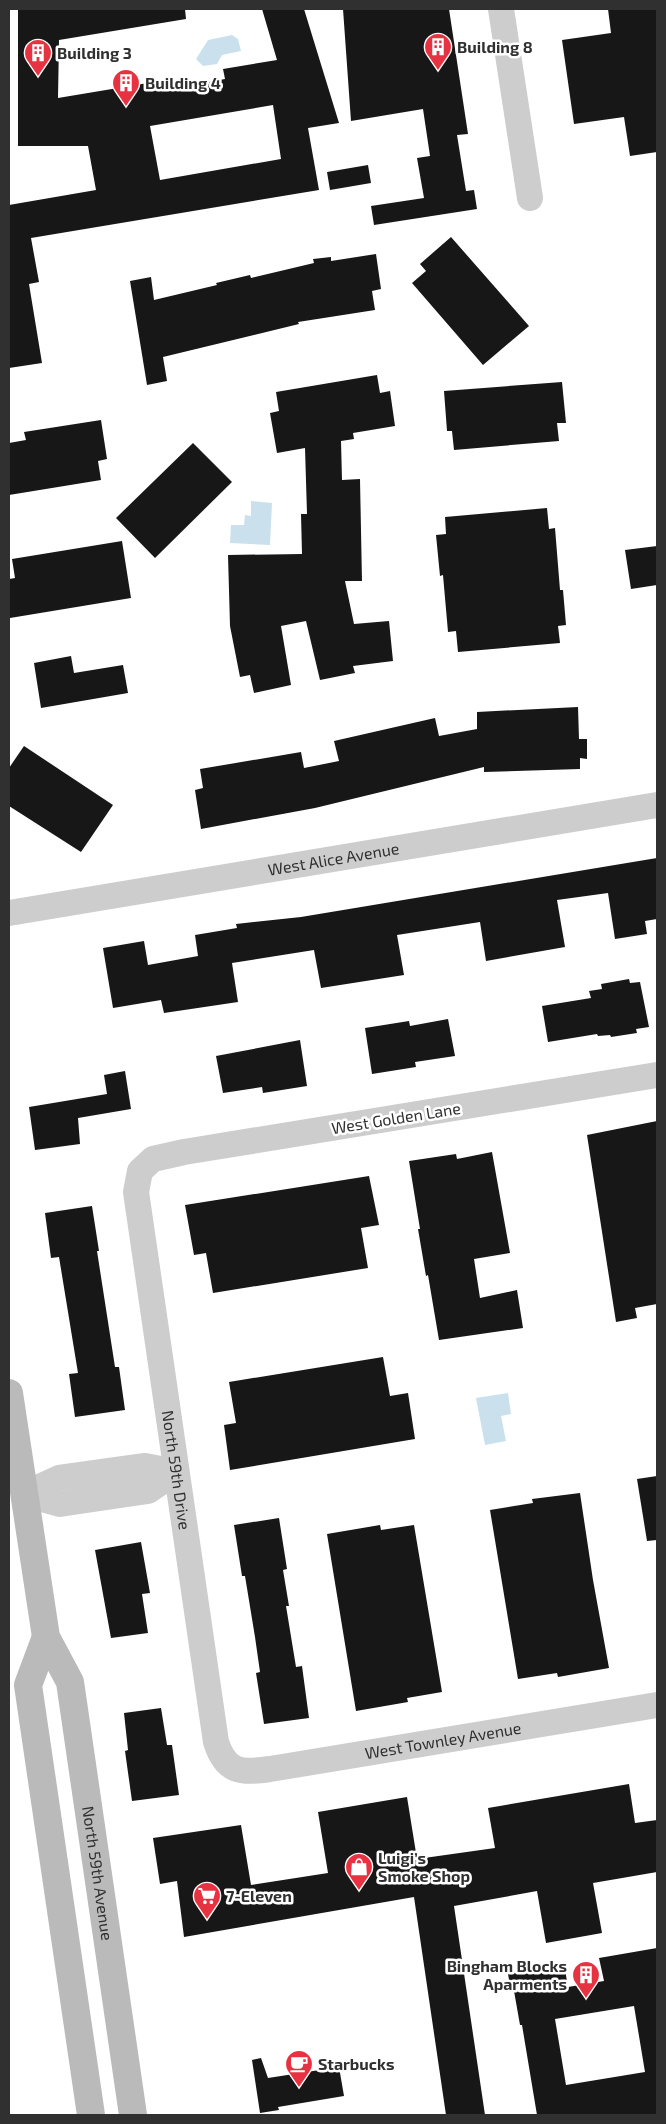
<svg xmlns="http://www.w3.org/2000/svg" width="666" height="2124" viewBox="0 0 666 2124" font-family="'Exo 2',sans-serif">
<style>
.water{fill:#cae0ed}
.building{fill:#171717;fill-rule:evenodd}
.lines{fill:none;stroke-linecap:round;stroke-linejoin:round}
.street{stroke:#cdcdcd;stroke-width:26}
.secondary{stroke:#bababa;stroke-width:28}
.labels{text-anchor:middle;stroke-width:5;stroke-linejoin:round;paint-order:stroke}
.poi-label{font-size:16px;font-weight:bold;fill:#303030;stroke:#fff;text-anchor:start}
.street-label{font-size:16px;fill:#303030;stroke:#fff}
</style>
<rect width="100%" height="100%" fill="#fff"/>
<path class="water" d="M232 35 238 39 241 51 222 55 217 64 203 66 196 59 208 40Z
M251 501 272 503 270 545 230 543 231 525H244L245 515 251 516Z
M508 1393 511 1414 501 1416 506 1441 485 1445 476 1398Z"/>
<path class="building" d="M18 9H185L186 19 59 40 58 98 166 80 167 89 225 79 223 69 277 60 262 9H304L339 123 308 128 319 190 31 238 39 282 29 284 42 363 9 368V205L96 190 88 146H18ZM273 105 281 159 160 180 150 126Z
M343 9H449L468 134 457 135 466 191 474 190 477 209 374 225 371 206 424 198 417 158 430 156 423 109 351 121Z
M608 9H657V152L630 156 624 117 574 124 562 40 611 33Z
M368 165 371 183 330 190 327 172Z
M451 237 529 326 483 365 412 283 426 271 420 264Z
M376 254 381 289 372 291 375 310 298 322 299 324 163 357 167 381 147 385 130 281 151 277 154 300 217 285 216 283 250 275 251 278 314 263 313 259 331 257V261Z
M377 375 380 393 390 391 395 426 353 433 354 439 341 441 342 480 360 479 362 581H345L354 624 389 621 393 661 353 666 355 673 320 680 306 621 281 626 291 685 254 693 250 675 240 677 230 626 228 555 302 554 301 514H307L305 448 277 453 270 413 279 411 276 392Z
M562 382 566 423H557L559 441 454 450 452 431H447L444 391Z
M101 420 107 459 98 461 101 480 9 495V443L26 440 24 432Z
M193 443 232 482 155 558 116 518Z
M547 508 549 529 555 528 560 590H563L566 625 558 626 560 643 458 652 456 631 448 632 443 575 440 576 436 535 446 534 445 517Z
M122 541 131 598 10 618 9 579 15 578 12 559Z
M657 546V585L631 589 625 550Z
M71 656 74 673 123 665 128 693 41 708 34 663Z
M578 707 579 739H587V759L580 758V769L484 772V767L315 808 201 829 195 790 203 788 200 769 301 752 304 768 339 761 334 741 435 718 439 736 477 729V712Z
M24 746 113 805 81 852 9 806V768Z
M657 858V919L645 921 647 934 615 939 608 893 557 900 565 947 486 961 480 922 397 935 404 975 321 988 314 950 232 963 238 1002 164 1013 161 1000 113 1008 103 948 144 941 148 965 198 956 195 935 237 928 236 924 301 917Z
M629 979 630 983 640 982 649 1027 636 1029 637 1033 611 1037 610 1035 598 1036 597 1034 548 1042 542 1006 591 998 589 991 602 989 601 984Z
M448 1019 455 1056 415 1062 416 1067 372 1074 365 1028 409 1021 410 1026Z
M300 1040 307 1086 263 1093 262 1087 223 1093 216 1056Z
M125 1071 131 1109 78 1118 80 1144 35 1150 29 1107 107 1094 104 1075Z
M657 1121V1304L635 1308 637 1318 616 1322 587 1135Z
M492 1152 510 1253 474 1259 480 1298 517 1290 523 1328 439 1340 428 1275 426 1276 418 1229H420L409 1161 456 1154 457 1159Z
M369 1176 379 1225 361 1228 368 1268 213 1293 206 1253 194 1255 185 1205Z
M92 1206 99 1251H97L115 1367H119L125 1410 75 1417 69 1374 78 1373 59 1257 51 1258 45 1213Z
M383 1357 390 1396 408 1393 415 1439 230 1470 224 1425 236 1423 229 1382Z
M657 1476V1540L647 1541 637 1479Z
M580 1493 593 1580 609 1668 558 1677 557 1673 518 1679 490 1510 533 1503 532 1499Z
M279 1518 287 1569 283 1570 289 1606H286L296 1667 302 1666 309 1718 264 1724 256 1673 260 1672 255 1637 245 1576H242L234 1525Z
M380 1525 381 1530 414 1525 442 1692 407 1698 408 1702 356 1711 327 1534Z
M141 1542 150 1593 142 1594 148 1633 111 1638 95 1550Z
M161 1708 167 1745H172L179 1795 132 1801 125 1751 128 1750 124 1713Z
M629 1784 635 1823 657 1820V1872L593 1883 602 1933 546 1943 537 1891 454 1906 485 2115H446L414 1897 184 1937 177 1881 160 1884 153 1838 241 1825 251 1885 328 1873 318 1812 407 1797 417 1859 495 1848 488 1808Z
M657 1948V2115H537L522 2025H520L514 1991H511L508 1974 564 1964 568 1987 604 1981 599 1958ZM634 2006 645 2072 566 2085 555 2019Z
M261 2058 268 2078 339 2067 344 2096 278 2107 279 2110 260 2113 252 2060Z"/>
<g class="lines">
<g class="street">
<path d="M501 9 530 198"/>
<path id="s1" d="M9 913 657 805"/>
<path id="s2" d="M657 1075 184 1152 153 1159 140 1171 136 1192 216 1742C226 1773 241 1773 270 1769L657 1705"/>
<path d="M24 1494 60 1504 66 1503 148 1491 176 1472"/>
<path d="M24 1494 59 1478 145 1466 176 1472"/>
</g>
<g class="secondary">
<path id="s3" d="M9 1393 46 1637 70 1682 133 2115"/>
<path d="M46 1637 28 1685 91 2115"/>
</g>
</g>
<defs>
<symbol id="building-pin" viewBox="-11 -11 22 30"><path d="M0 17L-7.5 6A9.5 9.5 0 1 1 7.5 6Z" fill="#e73241" stroke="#fff"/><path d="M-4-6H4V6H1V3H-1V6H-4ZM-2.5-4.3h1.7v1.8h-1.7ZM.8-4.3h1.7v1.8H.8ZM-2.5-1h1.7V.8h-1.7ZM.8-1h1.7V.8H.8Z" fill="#fff"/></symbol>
<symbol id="shop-pin" viewBox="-11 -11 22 30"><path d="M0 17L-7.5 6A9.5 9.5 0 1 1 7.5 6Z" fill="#e73241" stroke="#fff"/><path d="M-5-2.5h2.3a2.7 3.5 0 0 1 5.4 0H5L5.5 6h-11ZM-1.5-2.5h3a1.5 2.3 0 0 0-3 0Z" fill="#fff"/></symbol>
<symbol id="supermarket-pin" viewBox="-11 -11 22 30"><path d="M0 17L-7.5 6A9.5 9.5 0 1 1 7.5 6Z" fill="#e73241" stroke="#fff"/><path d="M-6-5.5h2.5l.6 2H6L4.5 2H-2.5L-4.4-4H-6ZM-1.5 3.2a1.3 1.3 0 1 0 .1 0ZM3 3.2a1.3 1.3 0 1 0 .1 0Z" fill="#fff"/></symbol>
<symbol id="cafe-pin" viewBox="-11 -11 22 30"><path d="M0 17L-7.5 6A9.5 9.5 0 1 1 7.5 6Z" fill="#e73241" stroke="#fff"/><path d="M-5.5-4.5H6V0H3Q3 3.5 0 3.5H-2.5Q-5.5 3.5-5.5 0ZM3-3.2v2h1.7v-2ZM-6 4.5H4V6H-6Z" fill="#fff"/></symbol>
</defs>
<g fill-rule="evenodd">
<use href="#building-pin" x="422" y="31" width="32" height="43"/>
<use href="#building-pin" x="22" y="37" width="32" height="43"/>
<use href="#building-pin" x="110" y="67" width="32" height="43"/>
<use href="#shop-pin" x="343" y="1851" width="32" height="43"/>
<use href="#supermarket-pin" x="191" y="1880" width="32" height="43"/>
<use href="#building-pin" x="570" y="1959" width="32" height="43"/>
<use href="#cafe-pin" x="283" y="2048" width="32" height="43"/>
</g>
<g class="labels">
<g class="poi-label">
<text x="457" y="53">Building 8</text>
<text x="57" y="59">Building 3</text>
<text x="145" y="89">Building 4</text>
<text x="378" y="1864">Luigi’s<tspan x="378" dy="18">Smoke Shop</tspan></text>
<text x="226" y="1902">7-Eleven</text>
<text x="567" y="1972" text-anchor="end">Bingham Blocks<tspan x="567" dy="18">Aparments</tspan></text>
<text x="318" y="2070">Starbucks</text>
</g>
<g class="street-label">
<text dy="6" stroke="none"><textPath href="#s1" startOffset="329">West Alice Avenue</textPath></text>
<text transform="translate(396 1118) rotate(-9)" y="6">West Golden Lane</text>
<text dy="6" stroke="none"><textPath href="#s2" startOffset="831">North 59th Drive</textPath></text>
<text dy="6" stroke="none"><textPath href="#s2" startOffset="1350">West Townley Avenue</textPath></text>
<text dy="6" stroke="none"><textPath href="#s3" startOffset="491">North 59th Avenue</textPath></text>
</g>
</g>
<rect width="666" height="2124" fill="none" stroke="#303030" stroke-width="20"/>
</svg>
